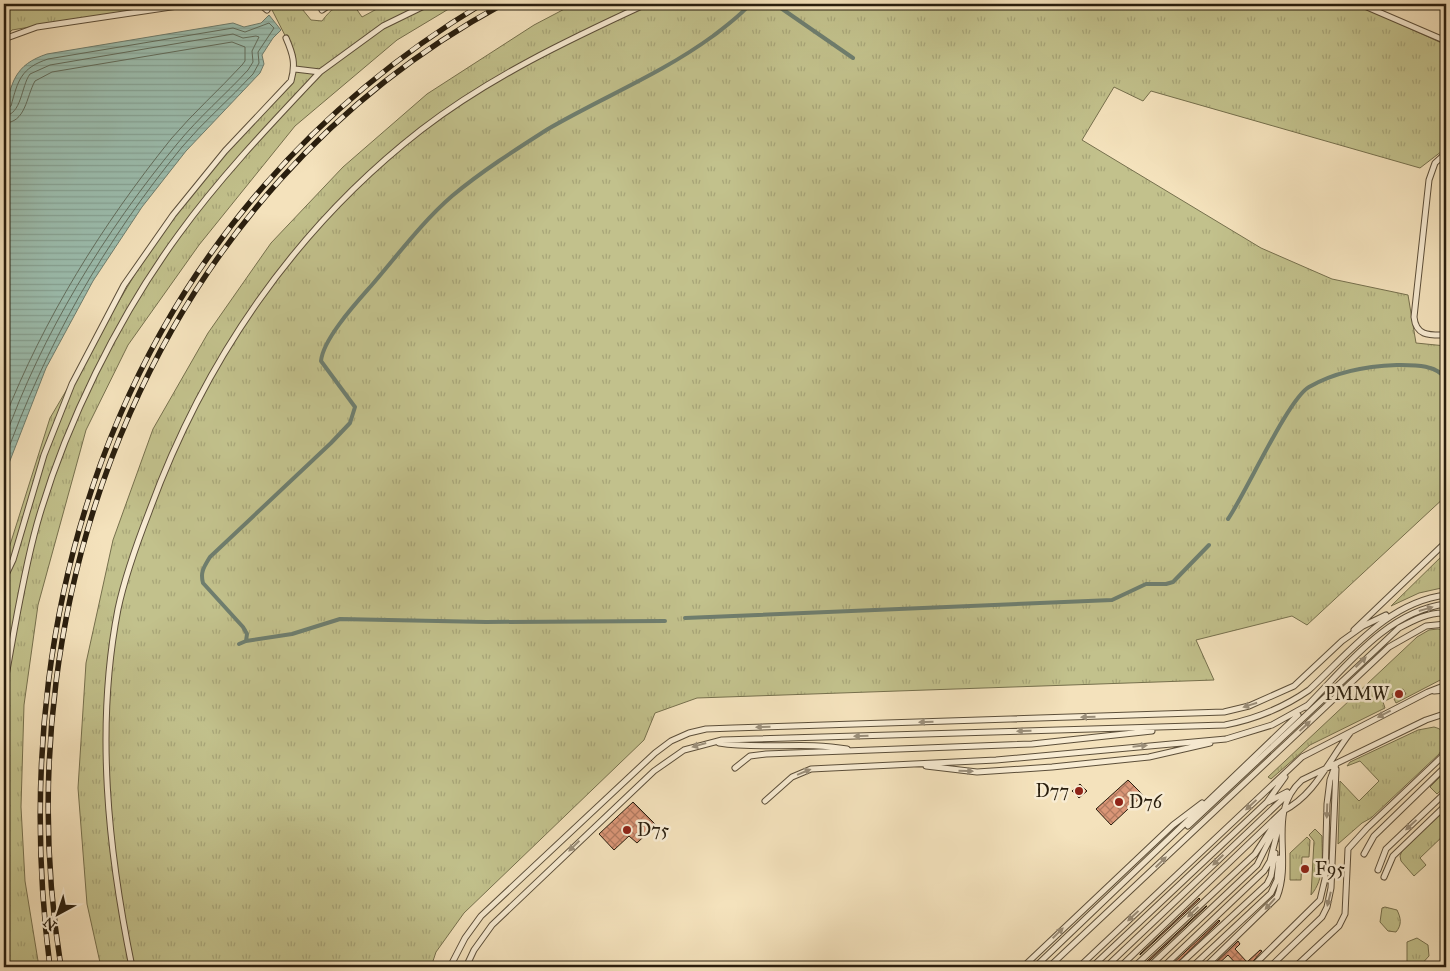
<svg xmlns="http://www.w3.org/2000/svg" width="1450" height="971" viewBox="0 0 1450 971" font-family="'IM FELL Great Primer',serif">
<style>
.grass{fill:url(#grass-tufts);stroke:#76704d}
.water{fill:url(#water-rules);stroke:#6e7e6f}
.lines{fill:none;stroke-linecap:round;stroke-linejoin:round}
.shore{stroke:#626e5e;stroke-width:1}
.stream{stroke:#6e7e6f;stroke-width:4}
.building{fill:url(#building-cross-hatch);stroke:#291e0e}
.service-casing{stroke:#5c4f3a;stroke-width:7}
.service{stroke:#f8ecd3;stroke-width:5}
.rail-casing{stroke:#291e0e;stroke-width:5.5}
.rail{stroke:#f8ecd3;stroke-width:4;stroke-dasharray:11;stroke-linecap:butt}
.oneway{fill:#9b8f7a}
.poi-dot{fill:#8f2418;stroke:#f8ecd3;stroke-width:2}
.labels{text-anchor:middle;stroke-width:5;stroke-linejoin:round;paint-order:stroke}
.poi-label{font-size:18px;fill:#291e0e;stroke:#f8ecd3;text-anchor:start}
</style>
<defs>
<pattern id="grass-tufts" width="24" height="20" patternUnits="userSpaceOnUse" patternTransform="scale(1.25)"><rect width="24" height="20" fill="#c2c18c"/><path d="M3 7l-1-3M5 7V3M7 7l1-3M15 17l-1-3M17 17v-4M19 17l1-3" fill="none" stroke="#a7a578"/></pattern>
<pattern id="water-rules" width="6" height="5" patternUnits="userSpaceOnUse" patternTransform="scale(1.25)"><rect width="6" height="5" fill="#9cbeaf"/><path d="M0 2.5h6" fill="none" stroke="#86a395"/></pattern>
<pattern id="building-cross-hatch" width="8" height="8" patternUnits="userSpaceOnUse" patternTransform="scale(1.25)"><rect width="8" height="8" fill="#da9677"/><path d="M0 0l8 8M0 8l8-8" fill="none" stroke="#b17a60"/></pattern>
</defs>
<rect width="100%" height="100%" fill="#f4e2bc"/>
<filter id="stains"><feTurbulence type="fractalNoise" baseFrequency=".004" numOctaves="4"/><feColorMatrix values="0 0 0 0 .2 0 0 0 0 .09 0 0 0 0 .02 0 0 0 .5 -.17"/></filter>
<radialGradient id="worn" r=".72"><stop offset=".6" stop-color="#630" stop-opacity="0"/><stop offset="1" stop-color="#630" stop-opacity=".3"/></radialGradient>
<path class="grass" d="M4 4H169L12 30 4 39Z
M269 4H298L311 20 322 21C331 9 337 4 353 4L362 17 386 4H457L397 40 295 126 199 245 128 345 86 430 38 605 24 705 21 807 25 881 39 967H4V564L50 418 148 252 194 191 291 79 295 55Z
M574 4H1350L1367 9 1446 45V148L1420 168 1151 91 1143 101 1114 87 1082 140 1261 248 1332 279 1408 295 1416 343 1446 346V496L1307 625 1292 616 1196 640 1214 680 697 698 655 713 644 740 464 913 436 952 431 967H101L87 904 78 788 86 663 113 540 153 429 208 333 271 243 343 167 427 94 534 25Z
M1446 552V587L1419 593 1391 606Z
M1438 629 1446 631V677L1396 703 1394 699 1406 694 1403 689 1392 694 1393 697 1383 702 1385 708 1310 745 1271 779 1268 777 1417 637 1429 630Z
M1434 727C1450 731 1446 743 1439 754L1371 818 1362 823 1338 844 1340 781 1359 801 1379 781 1360 761 1347 766 1350 762 1418 730Z
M1446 771V786L1437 794 1430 787Z
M1446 809V833L1420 858 1426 865 1414 876 1401 861 1400 856 1402 851Z
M1315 829 1322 836C1322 856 1325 879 1311 895L1314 841 1309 835Z
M1307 837 1310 840 1309 857H1302L1301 880H1290V853Z
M1385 907 1397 910C1401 918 1402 925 1396 932L1388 931 1380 922 1382 908Z
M1417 938 1428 945 1429 956 1419 967H1407V942Z"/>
<path class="water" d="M269 15 281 30 273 38 262 55 264 64 260 73 186 151 142 207 93 281 46 368 4 476V114C12 82 14 65 47 54L233 23 244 27 261 23Z"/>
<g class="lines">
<path class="shore" d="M4 110 11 106C18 80 21 68 48 59L233 28 245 32 269 23 274 28 258 52 259 63 253 74C230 99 204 121 182 147 104 242 45 346 4 461
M4 116C22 115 21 86 30 74L50 65 233 34 243 38 256 36 259 37 252 51 253 62 248 70C225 95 199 117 177 144 104 233 42 333 4 441
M4 123C26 123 26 97 35 81L52 72 232 42 245 47V61L242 65C219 90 193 113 171 139 102 225 44 318 4 420"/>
<path class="stream" d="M775 4 853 58
M1228 519C1246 493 1288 399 1309 387 1335 372 1368 366 1397 365 1414 365 1436 364 1446 379
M685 618 1112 600 1146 584H1166L1173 582 1209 545
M246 641 247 634 243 627 203 583C200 572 204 567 210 557L331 443 350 423 355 407 321 361C323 339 356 303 371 286 397 256 422 222 452 196 482 171 515 150 548 129 603 97 661 74 713 36 726 26 740 16 750 4
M239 644 246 641 292 634 340 619 486 622 665 621"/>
</g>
<path class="building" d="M1128 780 1143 795 1111 825 1096 809Z
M1080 784 1087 791 1079 798 1072 791Z
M633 802 656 825 637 843 629 836 614 850 599 834Z
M1199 898 1200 899 1140 955V954Z
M1206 906H1207L1147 963 1146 962Z
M1219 920 1220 921 1173 967H1169Z
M1238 941 1240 944 1235 949 1247 962 1260 950 1262 951 1248 967H1239L1228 955 1215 967H1211Z"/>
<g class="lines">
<defs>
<path id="service" d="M260 4 267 10
M1360 4 1446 41
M322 10 331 4
M4 39 37 27 191 4
M320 72 383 26 428 4
M1446 153 1435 163 1429 180 1414 317C1416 337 1431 335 1446 335
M4 579 13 560 44 455 72 384 124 285 173 215 225 151 291 81C296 64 293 54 286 38
M1354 630 1446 542
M4 687C14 633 22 578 37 524 65 425 118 317 179 234 221 176 271 124 320 72L295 69
M1434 691 1446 690
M1306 707C1345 668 1387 611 1446 604
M719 743C761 750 804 741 847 749
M926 766 977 772 1052 767 1149 757 1210 743
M735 768 750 756 766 754 1032 744 1152 731
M765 801 792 777 811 769 996 760 1226 739 1272 725 1308 705
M1268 802 1287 792
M1188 826 1399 628C1414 620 1429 612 1446 613
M1364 854 1374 836 1446 766
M1378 870 1386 849 1446 792
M1384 877 1393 856 1446 805
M132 967C108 850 95 727 118 609 125 576 137 543 149 512 204 361 294 229 421 130 490 77 568 40 646 4
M450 967 465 938 481 916 655 753 671 741 689 733 706 729 733 728 1224 712 1249 706 1294 686 1342 641 1363 626 1386 615
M466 967 474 950 492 925 654 771 684 750 722 740 1225 725C1256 719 1283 708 1309 690 1350 652 1388 602 1446 595
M1023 967 1173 825 1202 803
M1035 967 1298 715
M1049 967 1389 647 1426 626 1446 624
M1079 967 1302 757 1428 692 1446 685
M1092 967 1267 802 1285 777
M1106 967 1288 794
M1120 967 1283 811C1315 795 1329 760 1350 733
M1134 967 1255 854 1277 820
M1149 967 1257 865 1276 827
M1163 967 1264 871 1270 861 1281 818
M1177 967 1267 884 1271 876 1275 853
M1192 967 1271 893 1277 880 1279 858
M1205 967 1277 897C1293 857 1266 812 1302 780L1426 720 1444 714 1446 716
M1252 967 1320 900 1325 879 1327 804 1330 780 1336 764
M1270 967 1322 917 1327 907 1331 888 1336 769
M1295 967 1339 926 1345 914 1348 849 1367 828 1446 753"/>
</defs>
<use href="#service" class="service-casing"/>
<use href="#service" class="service"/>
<defs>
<path id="rail" d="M50 967C0 577 142 208 482 4
M61 967C0 588 159 190 503 4"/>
</defs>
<use href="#rail" class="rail-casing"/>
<use href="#rail" class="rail"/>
</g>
<defs><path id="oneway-solid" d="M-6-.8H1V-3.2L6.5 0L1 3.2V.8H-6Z" transform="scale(1.25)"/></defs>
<g class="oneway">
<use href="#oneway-solid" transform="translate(1426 609) rotate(-16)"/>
<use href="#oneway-solid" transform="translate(1361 662) rotate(-44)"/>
<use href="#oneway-solid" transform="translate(1250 705) rotate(162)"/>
<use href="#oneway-solid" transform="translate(1384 714) rotate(153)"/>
<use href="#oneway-solid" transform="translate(1088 717) rotate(178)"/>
<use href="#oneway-solid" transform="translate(926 722) rotate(178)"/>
<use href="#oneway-solid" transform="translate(1305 726) rotate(-43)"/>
<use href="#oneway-solid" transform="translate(763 727) rotate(178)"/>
<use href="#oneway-solid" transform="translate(1024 731) rotate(178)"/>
<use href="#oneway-solid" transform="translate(861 736) rotate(178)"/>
<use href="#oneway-solid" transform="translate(699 745) rotate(164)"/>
<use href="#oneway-solid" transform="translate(1140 746) rotate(-6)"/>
<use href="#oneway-solid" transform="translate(966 771) rotate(2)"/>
<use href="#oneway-solid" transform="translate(804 772) rotate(-22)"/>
<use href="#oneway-solid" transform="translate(1251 805) rotate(137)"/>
<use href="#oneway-solid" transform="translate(1327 811) rotate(92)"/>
<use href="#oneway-solid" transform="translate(1411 825) rotate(137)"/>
<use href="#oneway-solid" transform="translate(574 846) rotate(136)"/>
<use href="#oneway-solid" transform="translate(1218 860) rotate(136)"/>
<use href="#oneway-solid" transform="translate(1161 862) rotate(-44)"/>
<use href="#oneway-solid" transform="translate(1329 899) rotate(104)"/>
<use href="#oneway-solid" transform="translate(1270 904) rotate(132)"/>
<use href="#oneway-solid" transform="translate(1193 912) rotate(137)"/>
<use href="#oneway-solid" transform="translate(1133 916) rotate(137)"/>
<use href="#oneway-solid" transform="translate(1058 933) rotate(-44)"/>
</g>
<g class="poi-dot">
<circle cx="1399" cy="694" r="5"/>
<circle cx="1079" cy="791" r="5"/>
<circle cx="1119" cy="802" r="5"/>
<circle cx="627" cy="830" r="5"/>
<circle cx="1305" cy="869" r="5"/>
</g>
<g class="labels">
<g class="poi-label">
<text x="1389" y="700" text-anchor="end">PMMW</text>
<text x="1069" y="797" text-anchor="end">D77</text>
<text x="1129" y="808">D76</text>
<text x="637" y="836">D75</text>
<text x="1315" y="875">F95</text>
</g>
</g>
<rect width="1450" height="971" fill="none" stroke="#f4e2bc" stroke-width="20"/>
<rect x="5" y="5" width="1440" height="961" fill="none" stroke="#291e0e" stroke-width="2.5"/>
<rect x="10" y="10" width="1430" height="951" fill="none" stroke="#291e0e"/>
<g transform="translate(58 914) rotate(220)" stroke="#f8ecd3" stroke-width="4" paint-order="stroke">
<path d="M0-4L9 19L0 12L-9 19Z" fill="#291e0e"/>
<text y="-8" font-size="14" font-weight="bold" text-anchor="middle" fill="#291e0e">N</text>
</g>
<rect width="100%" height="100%" filter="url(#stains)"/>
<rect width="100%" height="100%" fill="url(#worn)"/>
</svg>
